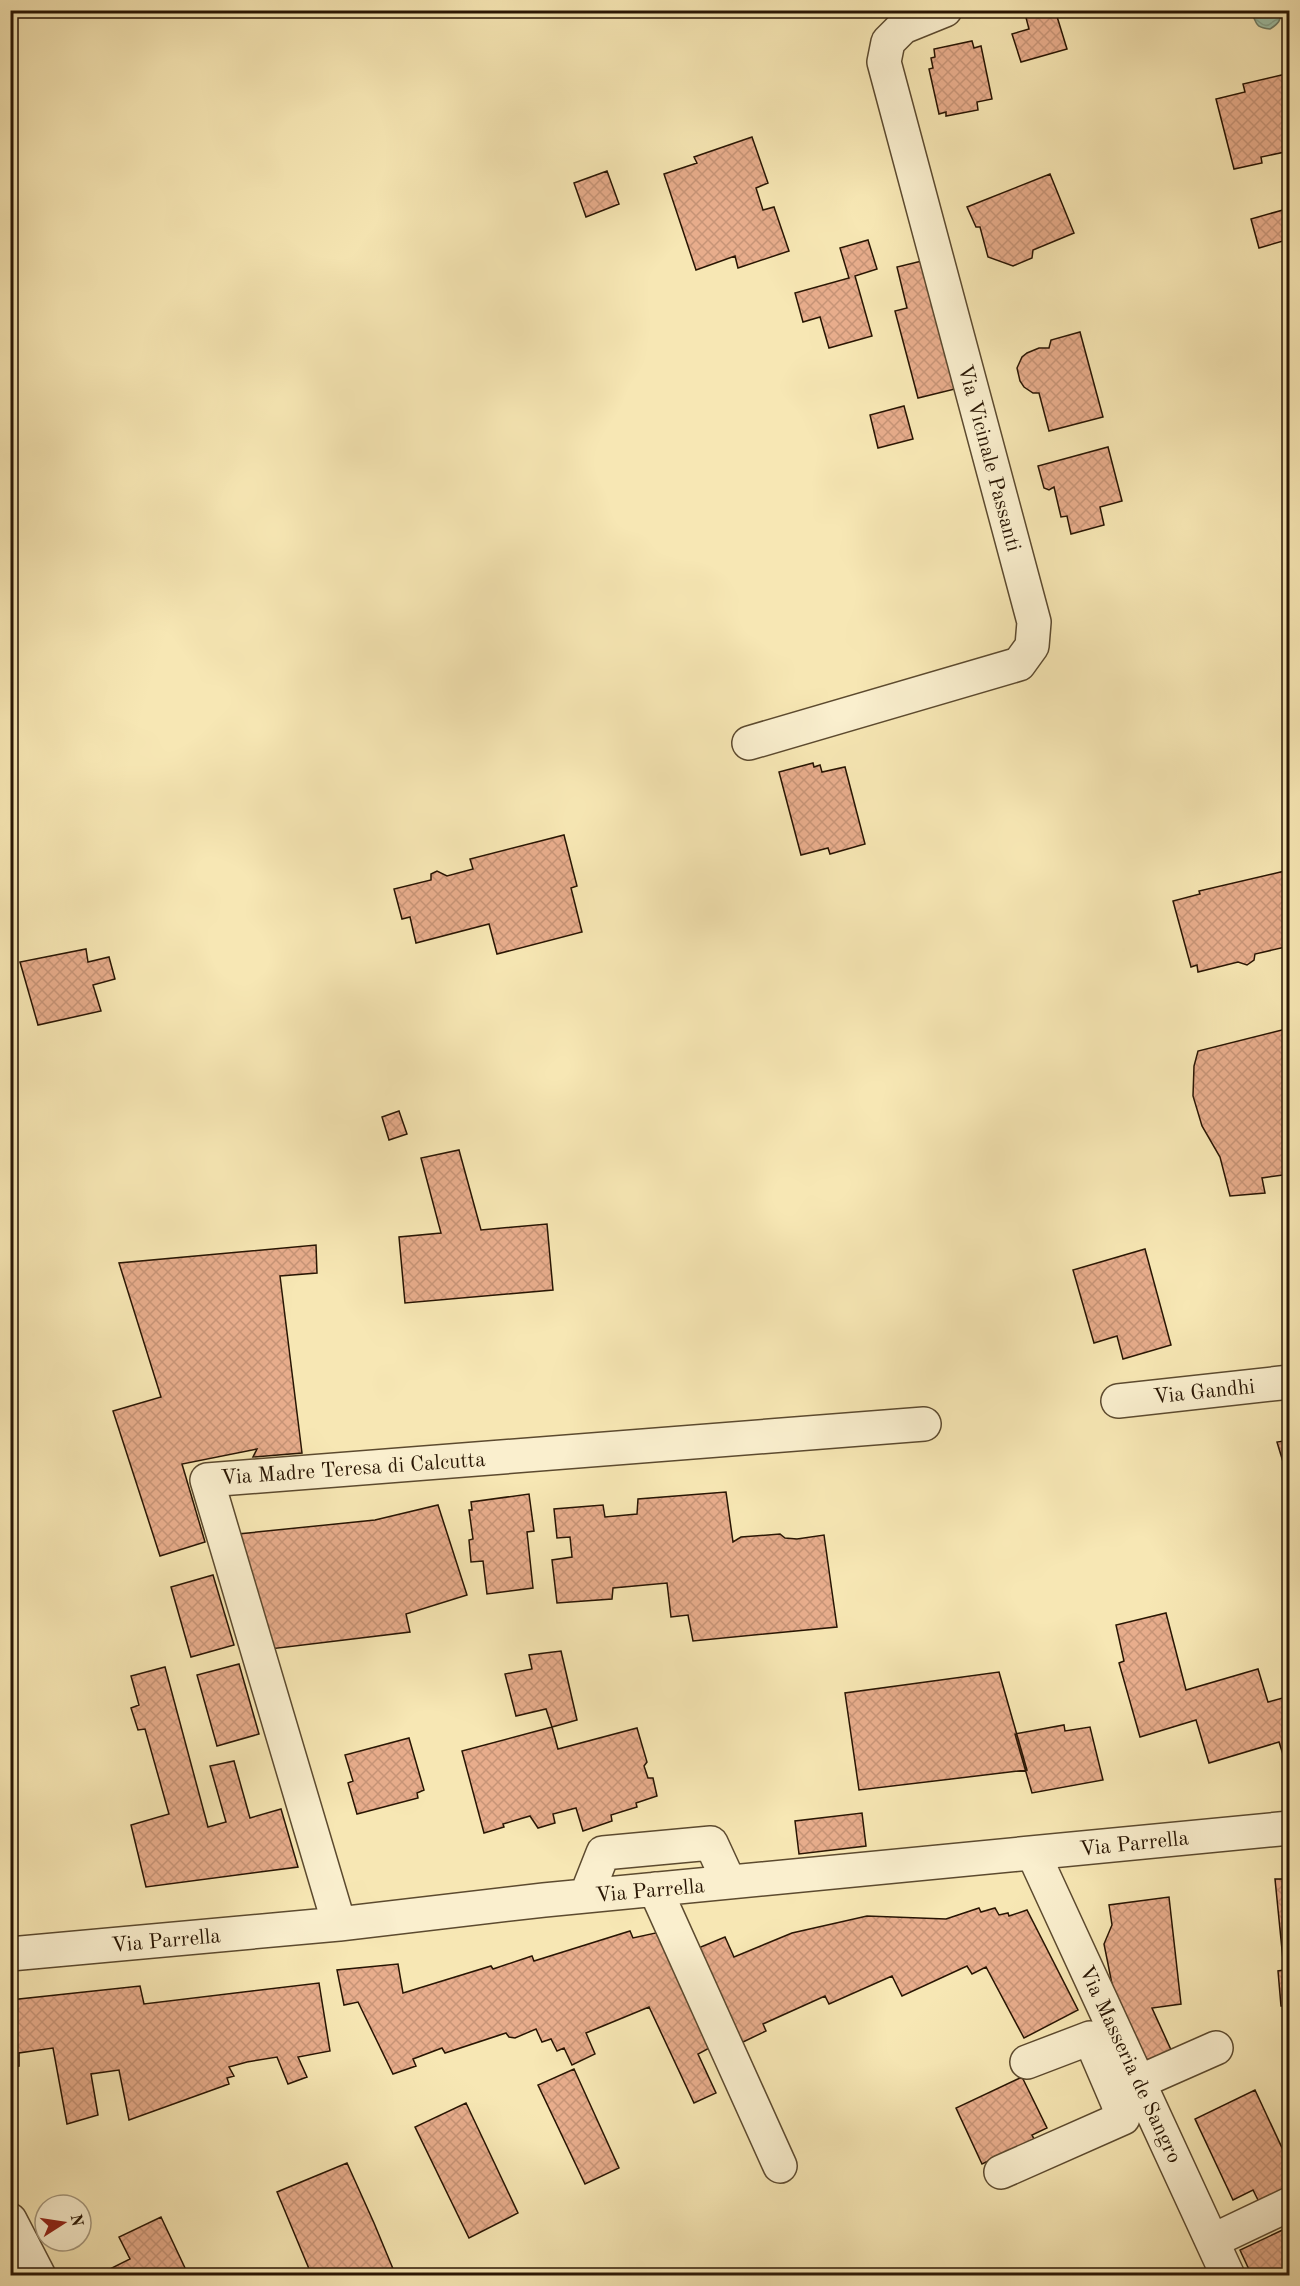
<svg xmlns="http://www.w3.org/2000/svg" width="1300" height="2286" viewBox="0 0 1300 2286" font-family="'Old Standard TT',serif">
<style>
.water{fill:url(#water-waves);stroke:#6f7c65;stroke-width:1.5}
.building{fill:url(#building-cross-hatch);stroke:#281503;stroke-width:1.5}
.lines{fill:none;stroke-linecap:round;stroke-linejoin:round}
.minor-casing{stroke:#5c4a2f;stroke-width:36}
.minor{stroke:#faefce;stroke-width:33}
.labels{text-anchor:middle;stroke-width:6;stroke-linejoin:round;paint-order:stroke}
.street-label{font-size:21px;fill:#281503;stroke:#faefce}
</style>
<defs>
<pattern id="water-waves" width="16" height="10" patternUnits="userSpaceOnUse" patternTransform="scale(1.5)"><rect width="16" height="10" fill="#9ec1a7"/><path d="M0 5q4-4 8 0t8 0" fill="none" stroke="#88a58e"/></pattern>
<pattern id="building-cross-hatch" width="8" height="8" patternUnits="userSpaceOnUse" patternTransform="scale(1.5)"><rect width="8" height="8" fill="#e8ad8c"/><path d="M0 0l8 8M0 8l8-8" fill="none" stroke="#c79477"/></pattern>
</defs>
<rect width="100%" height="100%" fill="#f7e7b4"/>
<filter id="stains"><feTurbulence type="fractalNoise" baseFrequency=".00333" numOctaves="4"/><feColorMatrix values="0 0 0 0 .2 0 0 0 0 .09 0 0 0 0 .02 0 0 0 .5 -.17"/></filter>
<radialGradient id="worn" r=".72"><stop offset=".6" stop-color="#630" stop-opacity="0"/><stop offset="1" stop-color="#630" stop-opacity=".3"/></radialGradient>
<path class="water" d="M1249 11H1280C1282 20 1278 24 1270 29 1251 27 1259 21 1249 11Z"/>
<path class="building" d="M1024 10H1055L1067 49 1021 62 1012 34 1029 29Z
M972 41 974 48 981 46 992 99 977 102 978 110 946 116V112L939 114 929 69 933 68 931 58 935 57 934 49Z
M1290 73V151L1261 157 1262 163 1234 169 1216 99 1245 92 1243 84Z
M752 137 768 183 756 188 763 210 774 207 789 251 738 268 735 256 696 270 664 174 697 163 694 157Z
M607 171 619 204 586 217 574 183Z
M1050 174 1074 233 1033 250 1032 258 1013 266 988 257 980 227H976L967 207Z
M1290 208V239L1259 248 1251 219Z
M868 240 877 269 855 276 872 336 829 348 820 317 803 322 795 293 849 278 840 248Z
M926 260 959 388 918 398 895 311 907 308 897 267Z
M1080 332 1103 417 1049 431 1039 393H1033L1024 387 1020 381 1017 368 1022 357 1027 353 1039 348H1049L1051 340Z
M904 406 913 439 878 448 870 415Z
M1108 447 1122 501 1100 507 1104 525 1071 534 1067 516 1061 517 1054 487 1049 490 1044 488 1038 466Z
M813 763 814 767 820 765 822 772 845 767 865 844 830 854 828 848 801 855 779 772Z
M564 835 577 886 571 888 582 932 497 954 489 924 416 943 410 917 402 919 394 889 431 880V874L437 871 447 876 473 869 470 859Z
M1285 871 1290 892V946L1255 954 1254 960 1247 965 1238 962 1198 972 1197 965 1191 967 1173 901 1200 894 1199 891Z
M86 949 88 962 109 957 115 979 93 985 101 1011 38 1025 20 962Z
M1290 1028V1174L1262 1178 1265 1193 1230 1196 1220 1157 1202 1126 1193 1096 1194 1066 1198 1051Z
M399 1111 407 1134 389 1140 382 1117Z
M459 1150 481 1230 547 1224 553 1290 405 1303 399 1237 441 1233 421 1158Z
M316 1245 317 1273 280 1276 302 1453 253 1457 257 1449 182 1464 205 1542 160 1556 113 1411 161 1397 119 1263Z
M1145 1249 1171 1345 1123 1359 1117 1336 1094 1343 1073 1270Z
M1290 1440V1485L1277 1442Z
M726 1492 733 1542 741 1537 780 1534 785 1538 797 1539 824 1535 837 1627 693 1641 688 1615 671 1617 667 1583 613 1588 612 1599 557 1603 552 1560 572 1557 570 1537 557 1538 554 1509 603 1505 605 1517 637 1514 638 1499Z
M529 1494 534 1531 527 1532 533 1588 487 1594 483 1561 471 1562 469 1540 473 1539 469 1510H472L471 1502Z
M438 1505 467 1595 406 1614 410 1632 270 1649 238 1534 375 1520Z
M213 1575 234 1645 191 1657 171 1587Z
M1166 1613 1186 1690 1258 1669 1268 1702 1290 1696V1763L1286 1764 1279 1742 1209 1763 1196 1720 1140 1737 1119 1663 1124 1661 1116 1625Z
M561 1651 577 1720 552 1727 546 1709 516 1716 505 1674 532 1669 529 1655Z
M239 1664 259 1734 217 1746 197 1675Z
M165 1667 208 1827 226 1822 210 1766 234 1761 250 1818 281 1809 298 1867 146 1887 131 1825 169 1814 145 1729 138 1730 131 1708 139 1705 131 1676Z
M999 1672 1027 1770 859 1790 845 1693Z
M1064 1725 1065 1731 1090 1727 1103 1780 1032 1793 1015 1734Z
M552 1727 558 1749 637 1728 647 1762 644 1766 648 1778H653L657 1796 636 1803 637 1807 611 1815 612 1821 583 1831 576 1808 553 1814 555 1823 538 1828 530 1816 503 1824 504 1827 484 1833 462 1751Z
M409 1738 424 1790 417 1793 418 1798 357 1814 348 1783 353 1781 345 1755Z
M862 1813 866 1846 799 1854 795 1821Z
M1275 1879H1290V2006H1281L1278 1971 1284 1970Z
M1169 1897 1181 2004 1152 2008 1172 2052 1145 2061 1118 2014 1104 1944 1112 1925 1109 1905Z
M979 1908 981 1912 995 1908 999 1915 1008 1913 1009 1916 1027 1910 1078 2010 1024 2038 986 1967 972 1974 967 1966 902 1996 892 1976 829 2004 825 1996 763 2024 766 2031 741 2043 711 2047 698 2054 716 2093 694 2103 649 2007 586 2033 595 2054 572 2065 564 2048 557 2051 551 2039 542 2042 536 2029 515 2038 509 2037 506 2033 445 2053 442 2048 413 2059 416 2066 393 2074 358 2002 344 2005 337 1970 398 1964 403 1993 491 1966 493 1969 532 1956 534 1961 630 1931 633 1938 660 1932 672 1959 725 1937 734 1957 792 1933 867 1916 946 1919Z
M319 1983 330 2051 298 2057 307 2077 288 2084 277 2057 247 2062 229 2067 234 2076 227 2078 229 2084 129 2120 119 2070 91 2074 98 2115 67 2124 53 2048 19 2053V2066L10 2067V2000L140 1986 144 2004Z
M574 2069 619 2168 585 2184 538 2085Z
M1022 2077 1047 2128 1032 2135 1034 2139 982 2164 956 2108Z
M1255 2090 1290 2165V2192L1261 2206 1253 2190 1233 2200 1195 2119Z
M466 2103 518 2213 469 2238 415 2127Z
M347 2163 374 2223 396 2276H312L277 2192Z
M161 2217 185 2268 171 2276H96L130 2259 119 2237Z
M1289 2227 1290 2276H1252L1240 2250Z"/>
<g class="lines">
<defs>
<path id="minor" d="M749 743 1019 664 1032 646 1034 622 884 62 888 42 903 27 945 10
M1118 1401 1290 1382
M1033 1853 1228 2276
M655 1889 780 2166
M586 1896 603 1853 711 1843 729 1882
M339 1924 207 1480 924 1424
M10 1954 339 1924 544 1900 1290 1828
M1027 2062 1090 2038 1117 2101 1134 2092 1139 2082 1216 2048
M1001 2172 1123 2118 1117 2101
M10 2220 39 2276
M1212 2241 1290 2204"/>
</defs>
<use href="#minor" class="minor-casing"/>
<use href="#minor" class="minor"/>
</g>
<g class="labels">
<g class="street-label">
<text transform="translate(990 458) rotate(75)" y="7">Via Vicinale Passanti</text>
<text transform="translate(1204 1391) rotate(-6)" y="7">Via Gandhi</text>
<text transform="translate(353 1468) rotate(-4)" y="7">Via Madre Teresa di Calcutta</text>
<text transform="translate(1134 1843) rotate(-6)" y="7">Via Parrella</text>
<text transform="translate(650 1890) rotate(-5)" y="7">Via Parrella</text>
<text transform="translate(166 1940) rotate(-5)" y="7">Via Parrella</text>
<text transform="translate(1131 2064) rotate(65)" y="7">Via Masseria de Sangro</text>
</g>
</g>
<rect width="1300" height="2286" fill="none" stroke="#f7e7b4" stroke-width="36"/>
<rect x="12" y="12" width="1276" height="2262" fill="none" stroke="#281503" stroke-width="3"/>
<rect x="18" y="18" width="1264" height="2250" fill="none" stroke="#281503" stroke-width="1.5"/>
<g transform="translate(63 2223) rotate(78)"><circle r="28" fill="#faefce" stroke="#a6987d" stroke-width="1.5"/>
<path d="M0-4.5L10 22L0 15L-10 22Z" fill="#8f2418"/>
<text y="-9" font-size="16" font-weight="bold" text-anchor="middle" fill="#281503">N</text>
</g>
<rect width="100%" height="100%" filter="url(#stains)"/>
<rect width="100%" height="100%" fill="url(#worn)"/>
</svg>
